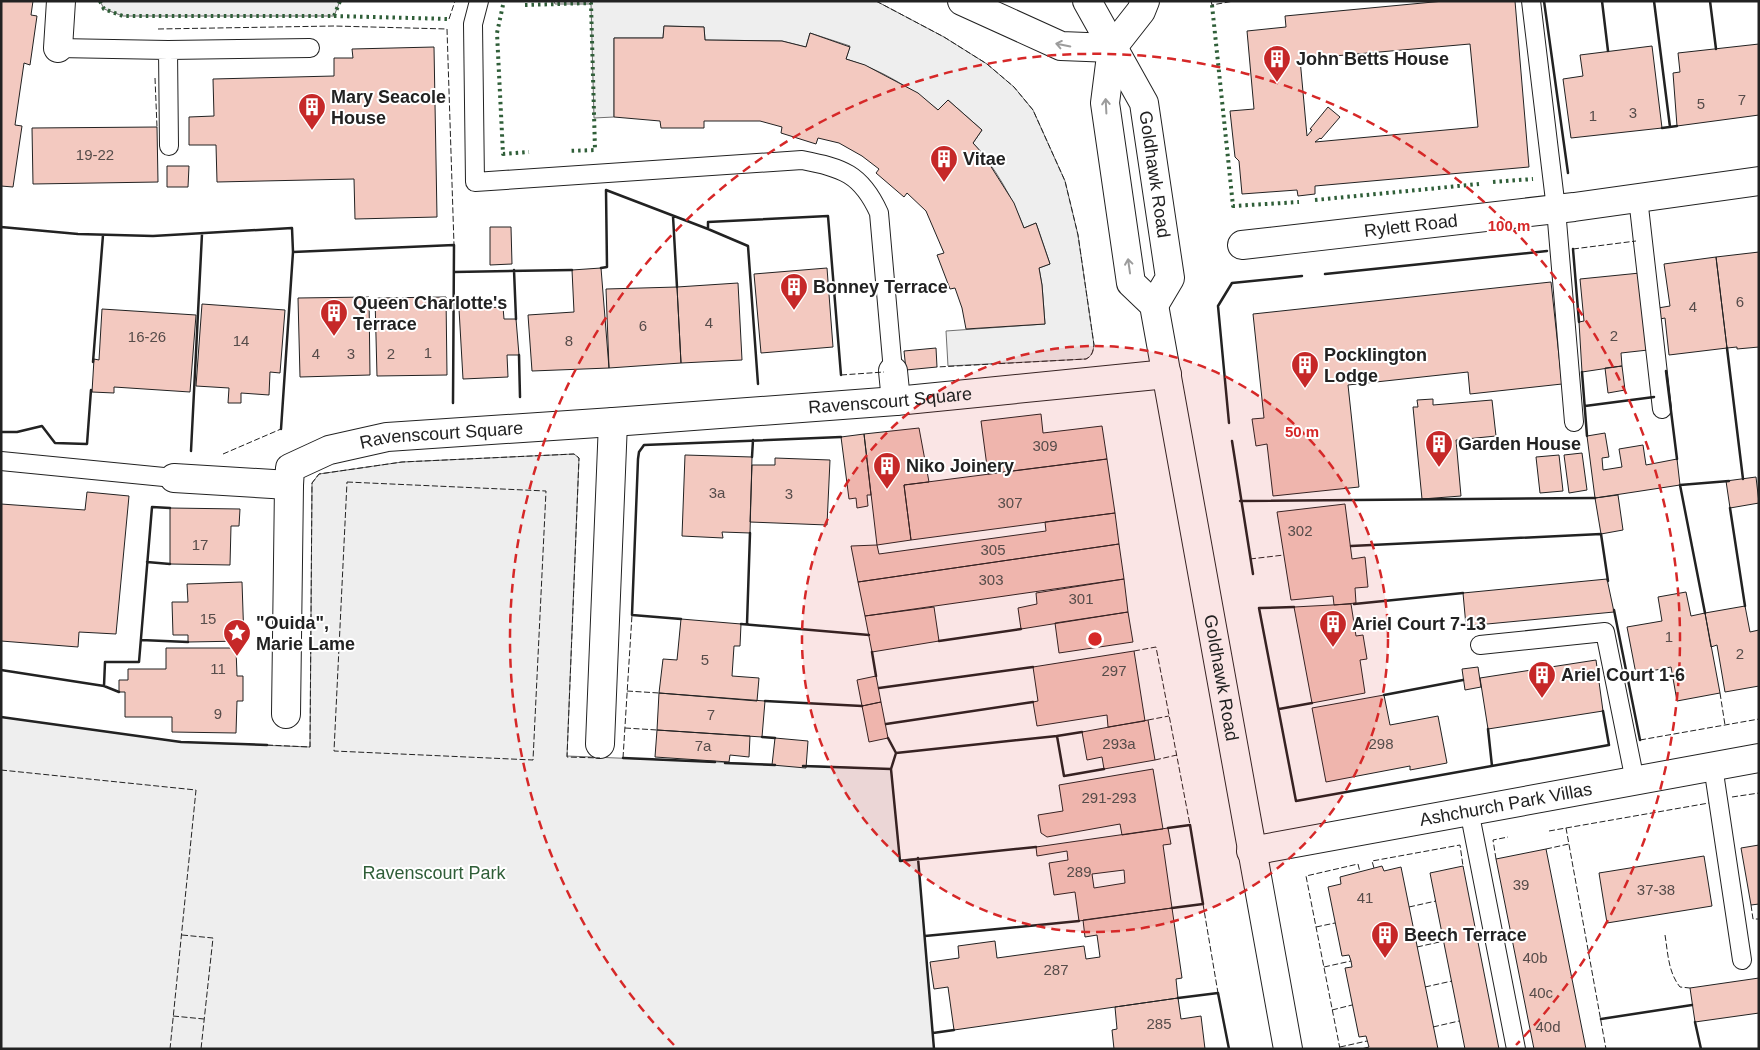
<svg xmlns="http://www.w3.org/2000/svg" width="1760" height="1050" viewBox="0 0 1760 1050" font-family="Helvetica,sans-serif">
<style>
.green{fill:#eee;stroke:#6f6f6f}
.building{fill:#f3c9c0;stroke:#222;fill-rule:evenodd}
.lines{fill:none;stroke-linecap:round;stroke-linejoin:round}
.lane-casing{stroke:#222;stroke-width:20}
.street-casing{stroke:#222;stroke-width:30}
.secondary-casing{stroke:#222;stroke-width:30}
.primary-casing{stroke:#222;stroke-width:30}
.lane{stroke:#fff;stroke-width:18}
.street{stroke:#fff;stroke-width:28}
.secondary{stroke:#fff;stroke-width:28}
.primary{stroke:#fff;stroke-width:28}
.hedge{stroke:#2f5e38;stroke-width:4;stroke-dasharray:2.5 4;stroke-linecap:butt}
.fence{stroke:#222;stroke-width:1;stroke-dasharray:6 2.5;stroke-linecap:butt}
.wall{stroke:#222;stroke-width:2.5}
.oneway{stroke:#9c9c9c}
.ring{fill:none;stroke:#d62828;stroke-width:2.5;stroke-dasharray:9 6}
.labels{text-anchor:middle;stroke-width:4;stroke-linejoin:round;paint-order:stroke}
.number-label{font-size:15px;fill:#564c4a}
.poi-label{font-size:18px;font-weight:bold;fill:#222;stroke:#fff;text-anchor:start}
.street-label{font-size:18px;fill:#222;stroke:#fff}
.park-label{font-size:18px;fill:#2f5e38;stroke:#fff}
.centre{fill:#d62828;stroke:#fff;stroke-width:2.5}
.ring-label{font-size:15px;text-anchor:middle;font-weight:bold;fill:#d62828;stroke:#fff;stroke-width:4;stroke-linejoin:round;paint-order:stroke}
</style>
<rect width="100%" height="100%" fill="#fff"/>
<path class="green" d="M100 1H340L334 16H123L104 9Z
M554 1H876L944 37 987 64 1014 87 1033 110 1065 181 1078 235 1094 345C1093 352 1092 356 1086 359L948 366 946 331 1045 324 1042 285 1039 268 1050 264 1036 223 1024 228C1012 197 995 167 973 143L982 130 948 100 938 110C911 88 880 69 846 59L850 46 810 33 806 47 782 41 705 40 704 27 664 26 663 38H614V117L594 118 591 4H555Z
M574 454 579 458 567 756 891 769 900 860 918 858 934 1049H1V717L181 742 310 747 312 483 319 474 402 462Z"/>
<path class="building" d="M1 1H33L31 15 37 16 30 65 24 63 15 125 22 126 13 187 1 186Z
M1444 1H1515L1529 167 1315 186V194L1298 196 1297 190 1242 194 1239 161 1235 157 1230 111 1254 109 1247 31 1286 27 1285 16ZM1470 44 1478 127 1315 142 1320 138 1321 139 1340 117 1328 107 1310 129 1312 130 1307 136 1300 59Z
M664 26 704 27 705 40 782 41 806 47 810 33 850 47 846 59 865 65 918 93 938 110 948 100 982 130 973 143 983 154 1014 203 1024 228 1036 223 1050 264 1039 268 1042 285 1045 324 966 329 962 308 955 288 950 289 937 255 944 253 926 211 907 193 904 197 876 173 879 169 862 156 839 143 818 138 816 144 781 133 782 127 760 121H704V128H661L660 121 614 117V38H663Z
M1759 44V115L1677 126 1673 73 1680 72 1678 53Z
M1652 46 1662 128 1571 138 1563 79 1583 76 1580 55Z
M434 47 437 217 355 219 354 179 217 182 216 145H189V117L214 116 213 79 334 76V58H353L352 49Z
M157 127 158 182 33 184 32 128Z
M167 166H189L188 187H167Z
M490 227H511L512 264 490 265Z
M1759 252V347L1737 349V347L1727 348 1716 257Z
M1716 257 1727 348 1669 355 1665 318 1660 319 1658 308 1670 306 1664 264Z
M601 268 609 368 532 371 528 315 574 312 572 270Z
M827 268 833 347 761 353 754 274Z
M1640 273 1648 350 1621 353 1622 366 1582 372 1579 322 1584 321 1580 279Z
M1551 282 1562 384 1470 394 1468 372 1348 385 1359 487 1273 496 1267 444 1256 446 1252 419 1264 418 1253 314Z
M738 283 742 360 681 363 677 287Z
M677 287 681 363 609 368 606 289Z
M369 297 370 375 300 377 298 298Z
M446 297 447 375 377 376 375 298Z
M202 304 285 310 280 373 270 372 269 395 241 393V403H228L229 388 196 386Z
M503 307 504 319H516L519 355H507L508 377 463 379 459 309Z
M102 309 196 315 190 392 114 387V393L92 392 94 359 99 360Z
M936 348 937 367 906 370 904 351Z
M1622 366 1625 390 1608 393 1605 368Z
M1433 399V405L1492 400 1496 436 1456 440 1461 496 1422 499 1413 407H1418L1417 400Z
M1041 414 1043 433 1102 426 1107 459 988 474 981 421Z
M919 428 929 482 904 485 911 540 877 545 864 434Z
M1605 433 1609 457 1602 458 1603 470 1622 467 1619 449 1643 445 1646 465 1677 459 1680 485 1595 498 1587 436Z
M864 434 871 495H867L868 506 857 508 856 498 849 499 841 437Z
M1582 453 1587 490 1569 493 1564 455Z
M685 455 752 457 750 533 722 532 723 538 682 536Z
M1559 455 1563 491 1540 493 1536 457Z
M775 458 830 460 827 525 750 522 752 465H775Z
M1107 459 1115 513 911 540 904 485Z
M1756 477 1759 503 1730 508 1726 481Z
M87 492 129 496 116 634 79 632 78 647 1 641V504L85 510Z
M1618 495 1623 530 1601 534 1595 498Z
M1345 504 1352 559 1365 557 1368 587 1355 588 1356 603 1334 605 1333 596 1291 600 1277 512Z
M170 508 240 509 239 526H231L230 565 170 564Z
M1115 513 1119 544 858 582 851 546 877 545 879 554 1046 531 1045 522Z
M1119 544 1124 579 865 616 858 582Z
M1124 579 1128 612 1021 629 1018 608 1037 604 1036 593Z
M1607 579 1614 612 1466 626 1463 593Z
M242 582 244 641 188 642V635H173L172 602H188L187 584Z
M1686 592 1691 616 1705 613 1720 693 1677 701 1671 667 1636 674 1627 627 1662 621 1658 597Z
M1351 604 1356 636 1363 635 1367 659 1360 660 1365 693 1312 703 1294 607Z
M1745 606 1750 632 1759 630V686L1725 692 1717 645 1711 647 1705 613Z
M934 607 939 641 872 652 865 616Z
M1128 612 1133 642 1059 653 1055 623Z
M681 619 741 624 740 646H734L732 676 759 678 757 701 659 693 663 659 677 660Z
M166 648H236L237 676H243V701H237L236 733 172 732V717H125V692H119V680H128V669H166Z
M1134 651 1145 721 1108 727 1107 715 1037 726 1033 702 1038 701 1033 667Z
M1596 660 1603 711 1488 729 1480 678Z
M1478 667 1481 687 1465 690 1462 669Z
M876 676 881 702 862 706 857 680Z
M659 693 765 701 762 737 657 730Z
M1384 695 1390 725 1438 716 1447 763 1410 770V766L1326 782 1312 708Z
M881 702 888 738 869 742 862 706Z
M1148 720 1155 760 1104 769 1102 757 1087 760 1082 732Z
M657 730 750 736 749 757 730 755 729 762 655 757Z
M775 738 808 741 806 768 772 765Z
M1153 769 1163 829 1122 835 1120 824 1047 837 1041 833 1038 815 1063 811 1059 785Z
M1168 828 1171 844 1163 845 1172 908 1079 921 1075 892 1054 895 1049 863 1068 860 1067 851 1037 856 1036 847ZM1124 870 1125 883 1094 888 1092 874Z
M1759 845V904L1751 905 1741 848Z
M1546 849 1586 1049H1534L1496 859Z
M1704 856 1712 906 1607 923 1599 873Z
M1382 866 1384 871 1401 867 1438 1049H1361L1369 1047 1366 1036 1359 1037 1345 968 1352 967 1351 961 1349 955 1342 956 1328 887 1341 884 1340 877Z
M1463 866 1499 1049H1465L1430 873Z
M1172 908 1182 978 1176 979 1178 998 954 1030 948 987 934 989 930 962 959 958 958 946 995 941 997 958 1084 946 1086 959 1100 957 1097 935 1085 937 1083 920Z
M1759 978V1013L1695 1022 1690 988Z
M1178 998 1181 1019 1201 1016 1205 1049H1114L1112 1030 1117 1029 1115 1007Z"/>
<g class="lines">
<defs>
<path id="lane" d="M479 1 473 24 475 182 802 160C842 168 861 173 879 213L893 371
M1531 1 1556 209 1574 422
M58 48 168 50 310 48
M168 50 169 146
M1638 198 1662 409
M1 461 174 478
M1480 645 1605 632 1635 781
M1713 766 1742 960
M1469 810 1516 1049"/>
<g id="street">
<path d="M58 48 61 1"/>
<path id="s1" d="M1242 245 1574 207 1759 181"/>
<path d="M893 371 896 401"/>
<path id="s2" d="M174 478 289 485 290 468 329 450 387 437 613 422 896 401 1167 374"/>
<path d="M286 714 289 485"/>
<path d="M600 744 613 422"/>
<path id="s3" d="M1251 851 1759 758"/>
</g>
<path id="secondary" d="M1112 48 1141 11 1145 1"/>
<g id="primary">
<path d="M962 1 1061 46 1112 48"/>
<path id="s4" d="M1087 1 1144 103 1170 278 1154 305"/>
<path id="s5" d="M1112 48 1105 103 1131 283 1154 305 1288 1049"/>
</g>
</defs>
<use href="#lane" class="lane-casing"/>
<use href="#street" class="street-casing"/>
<use href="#secondary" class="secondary-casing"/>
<use href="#primary" class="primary-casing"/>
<use href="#lane" class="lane"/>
<use href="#street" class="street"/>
<use href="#secondary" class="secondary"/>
<use href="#primary" class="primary"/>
<path class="hedge" d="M100 1 104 9 123 16H334L340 1
M503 5 497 33 503 154 529 152
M525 5 591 3 595 150 568 151
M1212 5 1233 206 1299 202
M334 16 449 19
M1493 182 1533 179
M1315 200 1479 184"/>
<path class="fence" d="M876 1 944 37 987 64 1014 87 1033 110 1065 181 1078 235 1094 345C1093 352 1092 356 1086 359L937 367
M1211 1 1212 5 1234 1
M449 19 455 1
M158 29 334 26 447 29 454 245
M155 78 157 127
M1573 249 1636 241
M841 375 884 372
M223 454 281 429
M347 482 546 491 533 760 334 751Z
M1250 559 1284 555
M1134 651 1156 647 1190 825
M627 691 659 693
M1720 693 1725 725
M1148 720 1169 716
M625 728 657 730
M1640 740 1759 719
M267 745 310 747 312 483 319 474 402 462 574 454 579 458 567 757 600 758
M623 758 632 615
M1155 760 1177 755
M1 770 196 790 170 1049
M1732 797 1759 793
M1566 828 1709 803
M1549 831 1566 828 1606 1049
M1546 849 1569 844
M1496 859 1493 840 1508 837
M1374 868 1372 861 1460 845 1463 866
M1203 904 1218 993
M1751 905 1753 919H1759
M1409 907 1436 901
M1316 927 1335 923
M182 935 213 938 201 1049
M1665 935C1668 953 1668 972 1680 987L1690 988
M1417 947 1444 941
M1324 967 1351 961
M1425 987 1452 981
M1332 1010 1352 1005
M173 1016 204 1019
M1433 1027 1459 1021
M1340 1047 1367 1041
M1340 1049 1306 876 1358 864 1360 872"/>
<path class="wall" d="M1544 1 1568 173
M1602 1 1608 51
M1654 1 1670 127
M1710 1 1716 49
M1662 128 1677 126
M673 216 677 287
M1 227 78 234 153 236 292 228 293 252 454 245 453 403
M708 229 748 246 758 384
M1573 249 1579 322
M601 268 607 267 606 190 708 229V222L828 216 841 375
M514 270 516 319
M454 272 572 270
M1325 274 1547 251
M1727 348 1743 479
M519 355 520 397
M93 362 103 235
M1666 371 1677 459
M1582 372 1587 436
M1585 406 1654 397
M1229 423 1218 306 1232 283 1302 276
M281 429 293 252
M1 432H17L42 426 55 443 87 444 91 390
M1232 441 1253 574
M191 451 202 234
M752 457 753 440
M1240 501 1595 498
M1730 508 1745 606
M1351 546 1601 534 1608 581
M147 562 170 564
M1354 604 1463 593
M1294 607 1259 608 1296 801 1609 745 1603 711
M1614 610 1640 740
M1705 613 1680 485 1729 481
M681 619 632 615 638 459 639 452 644 445 841 437
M741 624 869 635
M747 624 750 533
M141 640 188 642
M939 641 1021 629
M872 652 876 676
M1 670 104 686 105 662H139L152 507 170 508
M104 686 119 692
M879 688 1033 667
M1384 695 1463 680
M765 701 862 706
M1279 709 1312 703
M1 717 181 742 267 745
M886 724 1033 702
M1488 729 1492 766
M1057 736 1064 776 1104 769
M762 737 775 738
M888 738 896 753 891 769 900 861 1036 847
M896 753 1057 736 1082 732
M623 758 715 762
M725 763 775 765
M803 766 891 769
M1168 828 1190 825 1203 904 1172 908
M918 858 934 1049
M925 936 1079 921
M1178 998 1218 993 1229 1049
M1601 1019 1692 1005
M1695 1022 1701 1049
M933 1033 954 1030"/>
</g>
<defs><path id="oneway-shaft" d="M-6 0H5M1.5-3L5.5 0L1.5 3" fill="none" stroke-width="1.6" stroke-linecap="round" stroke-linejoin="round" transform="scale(1.25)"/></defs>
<g class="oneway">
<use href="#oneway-shaft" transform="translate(1063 45) rotate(-169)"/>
<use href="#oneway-shaft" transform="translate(1106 106) rotate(-93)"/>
<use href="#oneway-shaft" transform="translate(1129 266) rotate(-98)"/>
</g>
<circle cx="1095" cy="639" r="293" fill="#d62828" fill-opacity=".12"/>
<g class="ring">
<circle cx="1095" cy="639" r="293"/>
<path d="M674 1045A585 585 0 1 1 1516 1045"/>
</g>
<defs>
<symbol id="building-pin" viewBox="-11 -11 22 30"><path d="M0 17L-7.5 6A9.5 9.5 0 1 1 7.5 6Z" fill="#c62828" stroke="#fff"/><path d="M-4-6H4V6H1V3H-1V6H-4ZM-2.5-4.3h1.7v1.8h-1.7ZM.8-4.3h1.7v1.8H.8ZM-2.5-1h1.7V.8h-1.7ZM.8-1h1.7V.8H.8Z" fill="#fff"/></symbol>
<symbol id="sight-pin" viewBox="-11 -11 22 30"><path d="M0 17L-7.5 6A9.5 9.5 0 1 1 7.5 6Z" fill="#c62828" stroke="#fff"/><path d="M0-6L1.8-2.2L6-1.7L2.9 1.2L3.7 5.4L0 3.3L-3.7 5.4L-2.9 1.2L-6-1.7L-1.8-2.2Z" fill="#fff"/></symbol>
</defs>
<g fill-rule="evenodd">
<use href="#building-pin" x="1261" y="43" width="32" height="43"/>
<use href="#building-pin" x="296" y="91" width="32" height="43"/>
<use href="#building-pin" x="928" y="143" width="32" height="43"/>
<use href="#building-pin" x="778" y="271" width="32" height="43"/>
<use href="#building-pin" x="318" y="297" width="32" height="43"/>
<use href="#building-pin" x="1289" y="349" width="32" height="43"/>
<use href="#building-pin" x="1423" y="428" width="32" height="43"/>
<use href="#building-pin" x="871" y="450" width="32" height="43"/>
<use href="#building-pin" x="1317" y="608" width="32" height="43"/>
<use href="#sight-pin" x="221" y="617" width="32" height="43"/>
<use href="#building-pin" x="1526" y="659" width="32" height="43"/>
<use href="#building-pin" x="1369" y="919" width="32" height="43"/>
</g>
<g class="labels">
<g class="number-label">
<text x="1742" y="105">7</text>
<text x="1701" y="109">5</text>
<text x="1633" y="118">3</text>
<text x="1593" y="121">1</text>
<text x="95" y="160">19-22</text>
<text x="1740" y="307">6</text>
<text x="1693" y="312">4</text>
<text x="709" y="328">4</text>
<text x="643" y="331">6</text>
<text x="1614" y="341">2</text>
<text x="147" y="342">16-26</text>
<text x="241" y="346">14</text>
<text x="569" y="346">8</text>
<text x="428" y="358">1</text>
<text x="316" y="359">4</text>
<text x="351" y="359">3</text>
<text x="391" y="359">2</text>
<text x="1045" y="451">309</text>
<text x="717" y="498">3a</text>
<text x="789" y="499">3</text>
<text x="1010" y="508">307</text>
<text x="1300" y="536">302</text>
<text x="200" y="550">17</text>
<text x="993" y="555">305</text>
<text x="991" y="585">303</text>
<text x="1081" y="604">301</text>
<text x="208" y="624">15</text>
<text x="1669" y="642">1</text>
<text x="1740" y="659">2</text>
<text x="705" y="665">5</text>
<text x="218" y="674">11</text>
<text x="1114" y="676">297</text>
<text x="218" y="719">9</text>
<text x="711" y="720">7</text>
<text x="1119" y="749">293a</text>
<text x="1381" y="749">298</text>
<text x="703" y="751">7a</text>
<text x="1109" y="803">291-293</text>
<text x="1079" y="877">289</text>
<text x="1521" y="890">39</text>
<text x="1656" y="895">37-38</text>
<text x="1365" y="903">41</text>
<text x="1535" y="963">40b</text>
<text x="1056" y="975">287</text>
<text x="1541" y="998">40c</text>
<text x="1159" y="1029">285</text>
<text x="1548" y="1032">40d</text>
</g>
<g class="poi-label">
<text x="1296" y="65">John Betts House</text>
<text x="331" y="103">Mary Seacole<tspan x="331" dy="21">House</tspan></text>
<text x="963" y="165">Vitae</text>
<text x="813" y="293">Bonney Terrace</text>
<text x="353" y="309">Queen Charlotte's<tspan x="353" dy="21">Terrace</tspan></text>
<text x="1324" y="361">Pocklington<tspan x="1324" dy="21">Lodge</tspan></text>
<text x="1458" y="450">Garden House</text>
<text x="906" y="472">Niko Joinery</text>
<text x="256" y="629">"Ouida",<tspan x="256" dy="21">Marie Lame</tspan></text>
<text x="1352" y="630">Ariel Court 7-13</text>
<text x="1561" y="681">Ariel Court 1-6</text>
<text x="1404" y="941">Beech Terrace</text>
</g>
<g class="street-label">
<text dy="6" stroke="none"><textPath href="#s4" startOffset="189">Goldhawk Road</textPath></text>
<text dy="6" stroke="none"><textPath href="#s1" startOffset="170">Rylett Road</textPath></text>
<text dy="6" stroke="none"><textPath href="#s2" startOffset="739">Ravenscourt Square</textPath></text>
<text dy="6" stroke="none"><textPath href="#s2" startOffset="289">Ravenscourt Square</textPath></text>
<text dy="6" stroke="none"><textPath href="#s5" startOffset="648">Goldhawk Road</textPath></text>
<text dy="6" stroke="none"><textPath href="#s3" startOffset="259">Ashchurch Park Villas</textPath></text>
</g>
<g class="park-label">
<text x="434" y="879">Ravenscourt Park</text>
</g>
</g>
<circle cx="1095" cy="639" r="8" class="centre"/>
<g class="ring-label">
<text x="1509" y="231">100 m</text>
<text x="1302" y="437">50 m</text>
</g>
<rect width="1760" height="1050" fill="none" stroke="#222222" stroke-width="5"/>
</svg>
